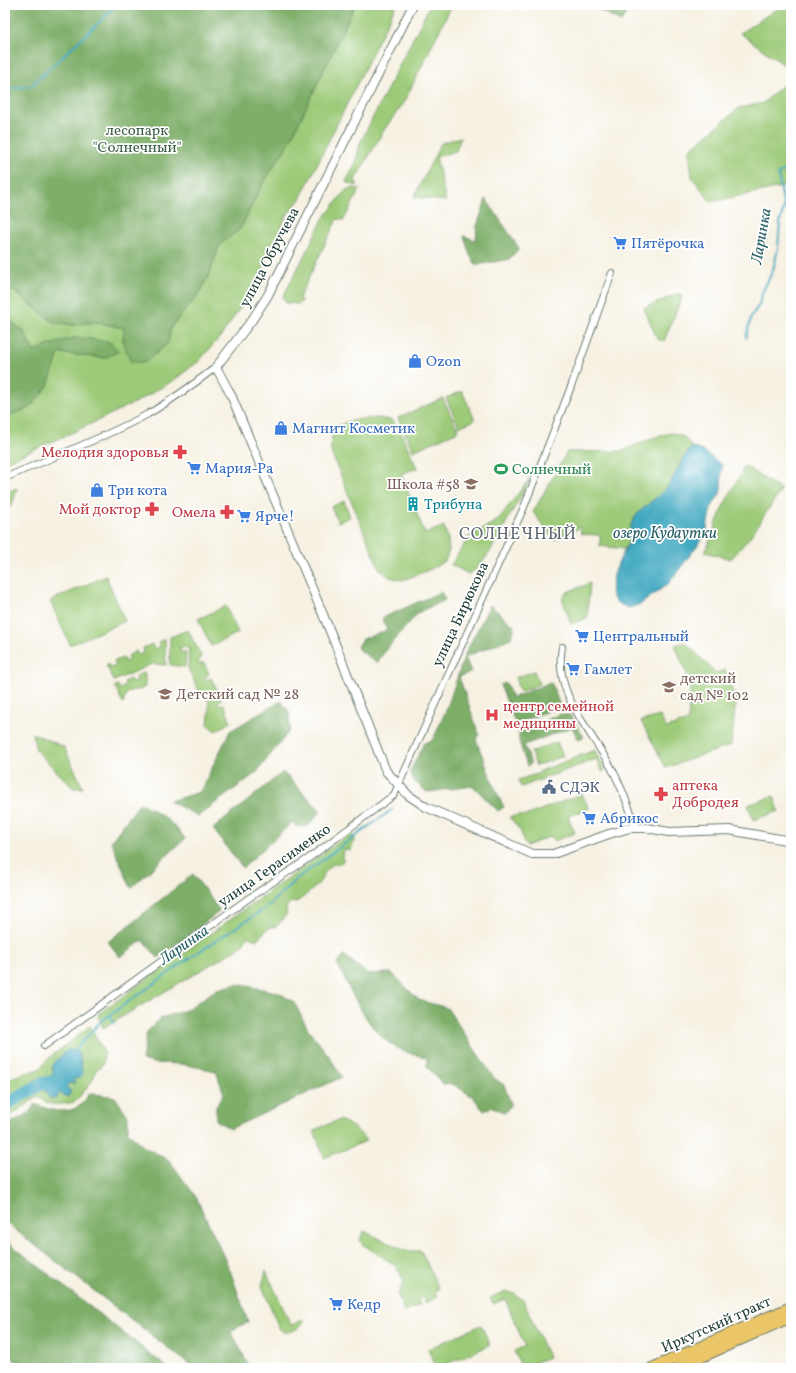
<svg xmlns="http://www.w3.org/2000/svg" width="796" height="1373" viewBox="0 0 796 1373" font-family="Vollkorn,serif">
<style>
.green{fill:#9dcb79;stroke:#5e8456}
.forest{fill:#7eaf69;stroke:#4e764e}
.water{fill:#3fa8c0;stroke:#2f727a}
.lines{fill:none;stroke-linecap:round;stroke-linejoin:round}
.stream{stroke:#3fa8c0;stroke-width:2}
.river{stroke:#3fa8c0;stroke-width:13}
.minor-casing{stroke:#6a7c71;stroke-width:8}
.tertiary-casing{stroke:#6a7c71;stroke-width:10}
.primary-casing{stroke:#6a7c71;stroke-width:12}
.minor{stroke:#fff;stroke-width:6}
.tertiary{stroke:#fff;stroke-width:8}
.primary{stroke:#eac669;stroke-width:10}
.labels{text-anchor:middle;stroke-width:3.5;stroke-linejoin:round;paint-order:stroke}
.park-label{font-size:15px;fill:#3e6045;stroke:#fff}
.shop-label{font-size:15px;fill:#366cbe;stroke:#fff;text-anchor:start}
.street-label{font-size:15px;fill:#1f3d34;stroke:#fff}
.health-label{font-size:15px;fill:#be3a42;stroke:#fff;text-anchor:end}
.leisure-label{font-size:15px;fill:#27864d;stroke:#fff;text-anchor:start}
.education-label{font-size:15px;fill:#785e54;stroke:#fff;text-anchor:start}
.culture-label{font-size:15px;fill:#0d838f;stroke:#fff;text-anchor:start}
.service-label{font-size:15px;fill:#4e5e75;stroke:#fff;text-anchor:start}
.water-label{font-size:16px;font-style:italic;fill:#2a6265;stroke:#fff}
.quarter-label{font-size:17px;letter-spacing:1px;fill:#5e676d;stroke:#fff}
</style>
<rect width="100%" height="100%" fill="#fff"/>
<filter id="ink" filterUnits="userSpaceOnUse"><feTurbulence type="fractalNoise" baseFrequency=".025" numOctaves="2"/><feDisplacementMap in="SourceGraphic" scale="8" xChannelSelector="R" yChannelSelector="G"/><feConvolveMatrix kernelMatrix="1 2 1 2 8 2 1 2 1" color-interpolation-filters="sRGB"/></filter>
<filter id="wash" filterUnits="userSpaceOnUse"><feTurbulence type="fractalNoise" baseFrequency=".012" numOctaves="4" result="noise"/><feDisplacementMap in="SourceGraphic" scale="16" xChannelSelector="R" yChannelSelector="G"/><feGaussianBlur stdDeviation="0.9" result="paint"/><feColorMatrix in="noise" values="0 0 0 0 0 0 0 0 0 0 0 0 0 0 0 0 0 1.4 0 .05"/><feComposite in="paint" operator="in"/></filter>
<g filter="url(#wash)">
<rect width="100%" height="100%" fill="#f6f1e2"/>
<path class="green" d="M355 5H396L300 199 287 215 267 254 261 276 255 286 221 336 199 361 174 380 140 400 76 431 5 462V417L29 408 48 386 59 353 105 358 52 344 34 352 23 330 5 317V293L14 291 54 323 74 325 95 322 124 328 123 342 168 343 171 327 198 295 209 275 220 244 240 229 262 185 289 143Z
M430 5H452L404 102 384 130 355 180 358 186 347 183 346 182 355 164 360 143Z
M783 5H791V70L740 33Z
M791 78V185L711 202 692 177 689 150 739 108 763 103Z
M461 137 456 151 436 157 446 201 414 197 441 143Z
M352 188 360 189 344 220 337 219 299 298 302 301 298 304 286 303 283 297 323 219 346 190Z
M680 293 682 297 664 341 657 339 644 308Z
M462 391 475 420 459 427 446 398Z
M443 398 458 431 413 451 398 418Z
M378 418 391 420 399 428 417 468 401 474 425 534 444 526 448 539 449 551 445 561 431 569 403 580 389 577 379 568 331 452C331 447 331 441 332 436 336 418 364 419 378 418Z
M672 433 684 437 692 447C680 459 677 474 667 487 651 506 626 512 629 542L624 549 600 546V535L581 534 580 527 554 540 533 512 567 452 622 451 658 436Z
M745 466 781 490 750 537 731 559 705 552 723 507Z
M533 474 490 552 479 567 469 574 451 565 469 537 498 520Z
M16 488 17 489 12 505 5 509V493Z
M344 501 350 517 338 522 331 507Z
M106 576 125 621 70 645 50 601Z
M590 583 587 618 571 624 562 598 565 593Z
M226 606 238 633 211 646 198 619Z
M188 630 202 658 198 660 199 664 204 663 209 674 205 677 206 680 211 678 218 692 213 694 215 698 220 696 222 699 218 701 219 705 224 704 231 722 215 731 208 725C209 713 213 697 200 693L188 668 189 648 180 647V652H186L185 667 170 665V637Z
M165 639 166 665 152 664 114 681 106 665 108 664 110 668 116 666 114 661 123 658 125 662 129 660 128 656 136 651 138 655 144 653 143 648 152 644 155 649 160 647 158 642Z
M685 642 716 673 725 670 736 701 731 745 666 768 641 721 660 716 666 728 688 721 691 684 675 645Z
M534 671 539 684 520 692 515 678Z
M143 673 145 674V687C140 692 131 688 126 694 124 697 125 701 123 704L115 686 118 685 120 689 125 686 124 682 130 679 132 682 137 680 136 676Z
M32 733 64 747 83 788H73L36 750Z
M557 742 563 756 536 766 531 752Z
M595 750 605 771 602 772 596 759 521 787 518 780 540 773V771Z
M582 794 589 809 568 816 575 833 554 841 551 836 527 846 524 843 521 832 510 817 519 815 525 816Z
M774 796 779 811 753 820 748 805Z
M351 833 355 839 350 851 346 849 342 852 343 861C339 865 333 863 329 867 324 871 323 878 319 883 312 890 303 898 295 903L291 902 286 907 287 914 277 926 270 927 256 940 247 936 242 946 103 1028 98 1014Z
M90 1026 104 1052 103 1064 96 1070 93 1080 75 1102C60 1104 50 1108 38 1096L5 1120 6 1083 13 1077 39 1069 48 1059Z
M339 1120C351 1125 358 1129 366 1141L324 1158 314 1130Z
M364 1231 406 1251H421L439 1289 435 1291 437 1297 425 1303 423 1297 418 1299 420 1305 404 1312 398 1295 404 1281 395 1265 362 1244 360 1239Z
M266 1271 291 1325 304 1320C302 1328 291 1333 283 1332L279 1328 262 1286Z
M506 1291 515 1294 523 1300 548 1357 522 1368 514 1351 525 1346 505 1299 493 1304 490 1298Z
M481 1325 490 1345 437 1368 428 1349Z"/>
<path class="forest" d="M6 5H355L289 143 262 185 240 229 220 244 209 275 198 295 171 327 168 343 146 362H131L123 342 124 328 95 322 74 325 54 323 14 291 5 293V11Z
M591 5H643L636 14 628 10 621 22Z
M486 199 519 248 510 259 476 265 470 255 464 236 476 240 477 226Z
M5 317 23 330 34 352 52 344 78 337 110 342 119 351 105 358 59 353 48 386 29 408 5 417Z
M441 592 445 600 419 612 387 648 377 663 357 648 363 639 387 630 382 618Z
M490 605 515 627 511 638 465 657 471 672 459 677 479 734 476 739 478 745 498 796 504 807 498 811 473 786 427 792 414 781 410 772 424 743 433 740 447 708 465 654Z
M551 682 560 706 518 723 515 722 500 685 506 683 512 698Z
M281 701 289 712 290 730 256 773 198 816 169 801 200 792 230 731Z
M560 714 570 715 584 737 578 739 572 727 524 745 531 764 527 766 519 741V732Z
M283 772 321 811 308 826 297 827 292 822 243 868 213 829Z
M140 803C158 812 174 822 185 839L131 888 111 841Z
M193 874 220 911 158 958 143 940 120 957 108 942Z
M344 955 367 974 392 973 419 1000 447 1008 494 1078 504 1085 511 1104 505 1113 493 1107 483 1110 473 1097 453 1084 444 1085 427 1067V1058C418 1055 406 1053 397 1048 369 1034 350 990 337 963Z
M237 984 277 992 294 1002 308 1029 329 1056 342 1077 230 1129 216 1120V1106L224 1094 216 1071 181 1064 154 1063 142 1060 147 1032 161 1018 186 1010 217 989Z
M89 1093 115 1097 128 1116V1132L144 1147 169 1160 196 1197 230 1270 248 1322 231 1331 250 1368H194L5 1222V1126L29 1113 35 1104C55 1113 79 1117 89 1093Z
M5 1240 168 1368H21L5 1349Z"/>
<path class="water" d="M692 447 703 451 722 465 721 492 711 508 706 534 669 583 641 604 629 608C623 606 614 603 612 595 608 583 622 553 629 542 626 512 651 506 667 487 677 474 680 459 692 447Z
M67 1050H75L79 1053 83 1075 79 1079 74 1078V1084L70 1083 66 1087 71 1091 68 1097 59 1093 57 1099 49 1098 41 1084 49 1076H53L52 1065Z"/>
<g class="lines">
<path class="stream" d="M5 89 31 86 117 5
M746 338 751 317 759 305 762 293 773 270 778 248 780 222 784 207 778 174 791 167
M110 1015 114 1023
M75 1050 100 1022 194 955 267 907 296 879 393 809"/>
<path class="river" d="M5 1105 41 1084 58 1081"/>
</g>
</g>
<g filter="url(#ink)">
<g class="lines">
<defs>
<path id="minor" d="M5 478C52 457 102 439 148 414 172 400 194 384 216 367
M562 647C553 694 591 730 612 769 622 787 629 809 637 828
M44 1046 249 898 309 858 394 795 524 507 572 384 612 273"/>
<path id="tertiary" d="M413 5 268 295 252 320 216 367 231 395 332 636 386 771 408 795 426 807 532 854H553L609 834 630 828H647L669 832 729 830 791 841"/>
<path id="primary" d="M652 1368 791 1307
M677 1368 791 1317"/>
</defs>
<use href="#minor" class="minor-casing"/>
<use href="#tertiary" class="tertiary-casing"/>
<use href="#primary" class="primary-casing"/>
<use href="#minor" class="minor"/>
<use href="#tertiary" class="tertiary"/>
<use href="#primary" class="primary"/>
</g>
</g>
<defs>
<symbol id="supermarket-bare" viewBox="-9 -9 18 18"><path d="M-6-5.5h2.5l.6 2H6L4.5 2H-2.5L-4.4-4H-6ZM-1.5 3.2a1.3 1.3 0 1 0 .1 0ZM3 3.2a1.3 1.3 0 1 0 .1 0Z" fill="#3f7fe0" stroke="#fff" stroke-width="2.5" paint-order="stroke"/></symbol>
<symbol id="shop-bare" viewBox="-9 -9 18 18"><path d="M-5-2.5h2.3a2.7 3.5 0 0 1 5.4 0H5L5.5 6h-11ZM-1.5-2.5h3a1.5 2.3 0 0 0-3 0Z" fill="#3f7fe0" stroke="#fff" stroke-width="2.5" paint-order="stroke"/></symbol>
<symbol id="pharmacy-bare" viewBox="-9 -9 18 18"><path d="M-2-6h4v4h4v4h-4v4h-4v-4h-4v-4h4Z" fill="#e0444e" stroke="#fff" stroke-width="2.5" paint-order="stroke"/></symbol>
<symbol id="stadium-bare" viewBox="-9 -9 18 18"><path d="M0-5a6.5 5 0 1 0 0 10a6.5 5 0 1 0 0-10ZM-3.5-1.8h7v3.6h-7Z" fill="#2e9e5b" stroke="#fff" stroke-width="2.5" paint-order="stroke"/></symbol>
<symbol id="school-bare" viewBox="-9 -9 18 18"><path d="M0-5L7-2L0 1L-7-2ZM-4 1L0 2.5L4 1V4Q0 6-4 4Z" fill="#8d6e63" stroke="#fff" stroke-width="2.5" paint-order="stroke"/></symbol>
<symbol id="building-bare" viewBox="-9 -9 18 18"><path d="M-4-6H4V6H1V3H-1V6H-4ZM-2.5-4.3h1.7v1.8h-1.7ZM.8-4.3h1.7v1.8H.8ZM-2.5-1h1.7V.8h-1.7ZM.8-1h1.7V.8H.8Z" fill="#0f9aa8" stroke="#fff" stroke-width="2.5" paint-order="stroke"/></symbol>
<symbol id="hospital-bare" viewBox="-9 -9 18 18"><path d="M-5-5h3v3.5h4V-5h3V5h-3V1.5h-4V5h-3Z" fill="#e0444e" stroke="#fff" stroke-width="2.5" paint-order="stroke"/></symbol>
<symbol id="civic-bare" viewBox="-9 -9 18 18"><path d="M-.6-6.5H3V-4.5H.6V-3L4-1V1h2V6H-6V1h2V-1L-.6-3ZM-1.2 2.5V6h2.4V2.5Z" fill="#5c6f8a" stroke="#fff" stroke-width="2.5" paint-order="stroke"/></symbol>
</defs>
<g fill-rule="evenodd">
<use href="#supermarket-bare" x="610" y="233" width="20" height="20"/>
<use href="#shop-bare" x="405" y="351" width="20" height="20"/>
<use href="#shop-bare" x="271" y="418" width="20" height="20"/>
<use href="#pharmacy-bare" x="170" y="442" width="20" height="20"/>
<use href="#supermarket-bare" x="184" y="458" width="20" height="20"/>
<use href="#stadium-bare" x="491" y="459" width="20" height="20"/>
<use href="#school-bare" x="461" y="474" width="20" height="20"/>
<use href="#shop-bare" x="87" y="480" width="20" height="20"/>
<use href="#building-bare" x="403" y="494" width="20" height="20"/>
<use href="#pharmacy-bare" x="142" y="499" width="20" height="20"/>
<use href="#pharmacy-bare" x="217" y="502" width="20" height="20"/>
<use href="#supermarket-bare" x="234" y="506" width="20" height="20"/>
<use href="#supermarket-bare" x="572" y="626" width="20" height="20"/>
<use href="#supermarket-bare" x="563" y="659" width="20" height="20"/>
<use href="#school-bare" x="659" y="677" width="20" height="20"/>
<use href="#school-bare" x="155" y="684" width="20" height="20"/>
<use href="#hospital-bare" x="482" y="705" width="20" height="20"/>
<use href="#civic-bare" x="539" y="777" width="20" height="20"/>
<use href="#pharmacy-bare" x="651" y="784" width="20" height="20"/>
<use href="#supermarket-bare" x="579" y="808" width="20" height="20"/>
<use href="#supermarket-bare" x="326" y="1294" width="20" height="20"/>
</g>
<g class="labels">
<g class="park-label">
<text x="137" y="135">лесопарк<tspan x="137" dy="17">"Солнечный"</tspan></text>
</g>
<g class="shop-label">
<text x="631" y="248">Пятёрочка</text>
<text x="426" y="366">Ozon</text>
<text x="292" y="433">Магнит Косметик</text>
<text x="205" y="473">Мария-Ра</text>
<text x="108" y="495">Три кота</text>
<text x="255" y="521">Ярче!</text>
<text x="593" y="641">Центральный</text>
<text x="584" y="674">Гамлет</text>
<text x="600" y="823">Абрикос</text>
<text x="347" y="1309">Кедр</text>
</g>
<g class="street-label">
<text transform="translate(269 257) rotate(-62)" y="5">улица Обручева</text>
<text transform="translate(460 614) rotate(-65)" y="5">улица Бирюкова</text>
<text transform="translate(274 865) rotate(-35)" y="5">улица Герасименко</text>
<text transform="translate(716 1324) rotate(-24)" y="5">Иркутский тракт</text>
</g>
<g class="health-label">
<text x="169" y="457">Мелодия здоровья</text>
<text x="141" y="514">Мой доктор</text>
<text x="216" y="517">Омела</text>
<text x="503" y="711" text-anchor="start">центр семейной<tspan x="503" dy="17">медицины</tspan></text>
<text x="672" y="790" text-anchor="start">аптека<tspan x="672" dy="17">Добродея</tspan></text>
</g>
<g class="leisure-label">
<text x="512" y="474">Солнечный</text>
</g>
<g class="education-label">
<text x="460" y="489" text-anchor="end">Школа #58</text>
<text x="680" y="683">детский<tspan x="680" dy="17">сад № 102</tspan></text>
<text x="176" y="699">Детский сад № 28</text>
</g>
<g class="culture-label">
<text x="424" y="509">Трибуна</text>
</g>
<g class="service-label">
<text x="560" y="792">СДЭК</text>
</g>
<g class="water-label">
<text transform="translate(760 236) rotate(-80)" y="6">Ларинка</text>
<text x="665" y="538">озеро Кудаутки</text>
<text transform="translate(183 944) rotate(-35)" y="6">Ларинка</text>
</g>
<g class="quarter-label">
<text x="518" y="539">СОЛНЕЧНЫЙ</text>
</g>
</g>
<rect width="796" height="1373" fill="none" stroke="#fff" stroke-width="20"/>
</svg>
